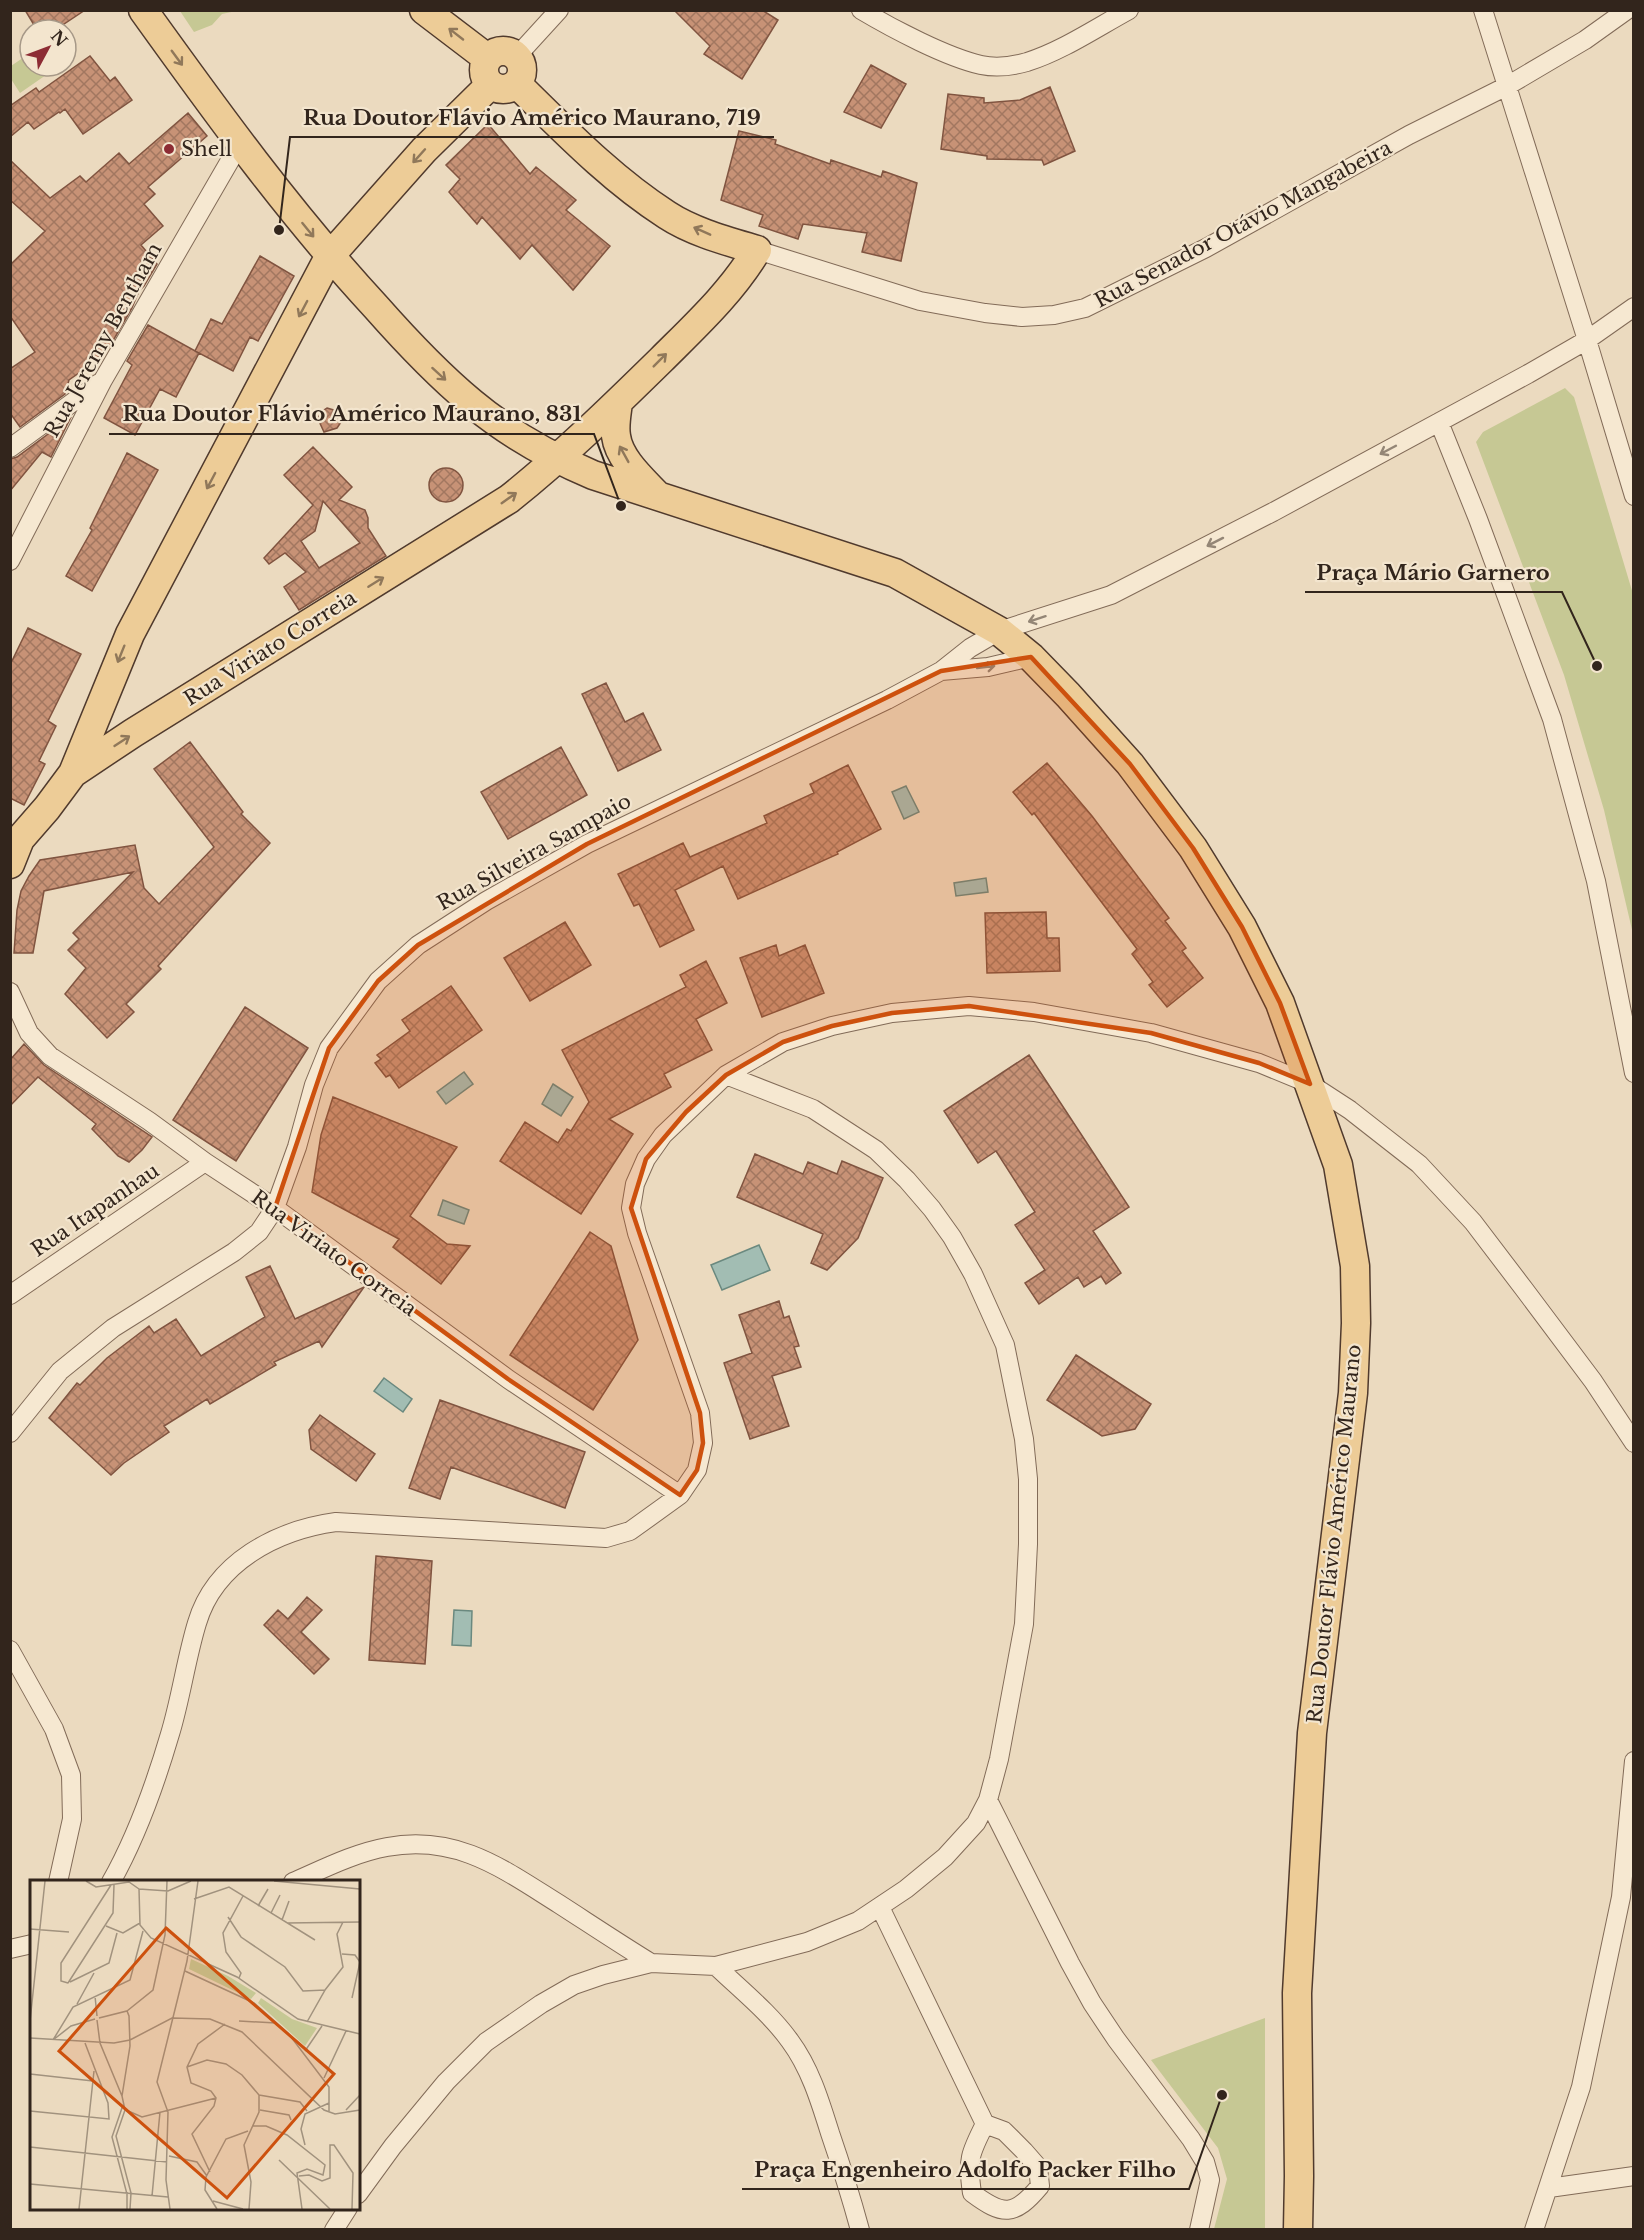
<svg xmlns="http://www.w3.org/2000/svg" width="1644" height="2240" viewBox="0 0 1644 2240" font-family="'Libre Baskerville',serif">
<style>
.green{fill:#c6c894}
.water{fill:#a2bdb3;stroke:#6a897f;stroke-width:1.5}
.building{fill:url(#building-cross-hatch);stroke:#805440;stroke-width:1.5;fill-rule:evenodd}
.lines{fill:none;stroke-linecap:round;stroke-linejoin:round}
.street-casing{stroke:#826b58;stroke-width:20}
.primary-casing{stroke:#503a2d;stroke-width:31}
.street{stroke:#f6e8d1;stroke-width:18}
.primary{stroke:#edcc97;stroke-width:28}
.oneway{stroke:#90785a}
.oneway2{stroke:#948676}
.marked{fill:#cd510e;fill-opacity:0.2;stroke:#cd510e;stroke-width:4.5;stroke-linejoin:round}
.poi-dot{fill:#8d2c34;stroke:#f3e5ce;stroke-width:2}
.labels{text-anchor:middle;stroke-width:4.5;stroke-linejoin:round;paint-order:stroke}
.poi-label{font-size:20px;fill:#32251c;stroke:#f3e5ce;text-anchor:start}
.street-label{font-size:20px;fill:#32251c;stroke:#f3e5ce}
.inset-road{fill:none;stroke:#a1927e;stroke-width:1.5}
.view{fill:#cd510e;fill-opacity:0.15;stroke:#cd510e;stroke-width:3}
.inset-edge{fill:none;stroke:#32251c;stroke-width:3}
.leader{fill:none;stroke:#32251c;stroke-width:2}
.callout-dot{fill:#32251c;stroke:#f3e5ce;stroke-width:2}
.callout-label{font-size:21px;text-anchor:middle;font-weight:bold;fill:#32251c;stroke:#f3e5ce;stroke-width:4.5;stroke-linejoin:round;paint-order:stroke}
</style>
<defs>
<pattern id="building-cross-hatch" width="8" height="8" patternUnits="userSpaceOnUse" patternTransform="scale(1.5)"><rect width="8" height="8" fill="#c79276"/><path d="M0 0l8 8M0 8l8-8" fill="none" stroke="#a27760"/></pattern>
</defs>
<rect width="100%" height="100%" fill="#ebdabf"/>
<path class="green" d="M180 11H236L222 14 212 25 194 32Z
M30 53V66H59L20 93 11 79V66Z
M1565 388 1574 397 1633 594V934L1604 810 1564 675 1476 442 1483 432Z
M1265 2018V2229H1214L1227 2179 1218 2148 1151 2060Z"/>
<path class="water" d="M906 786 919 812 904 819 892 792Z
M986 878 988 892 956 896 954 883Z
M464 1072 473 1084 446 1104 437 1092Z
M553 1084 573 1097 561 1116 542 1104Z
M443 1200 469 1210 464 1224 438 1215Z
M759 1245 770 1270 722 1290 711 1265Z
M384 1378 412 1399 403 1412 374 1391Z
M454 1610 472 1611 471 1646 452 1645Z"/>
<path class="building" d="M25 10H85L55 30H37Z
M674 10H762L778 20 742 79 704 54 710 46Z
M90 56 110 81 115 77 132 100 83 134 65 109 60 113 59 112 34 129 28 122 10 137V106L36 88 39 92Z
M871 65 906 84 881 128 844 112Z
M1050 87 1075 151 1044 165 1042 160 987 159V156L941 149 948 94 984 98V103L1020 100Z
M188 113 207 136 148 187 155 194 144 204 163 226 141 245 157 264 144 286 139 291 132 308 110 346 86 368 69 380 65 394 20 427 10 413V369L35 352 10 316V265L45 231 10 200V160L50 198 80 176 86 182 119 153 129 164Z
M488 124 530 174 536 167 576 200 566 210 610 246 573 290 532 245 520 259 482 217 477 224 449 192 460 179 446 165Z
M739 131 776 140 775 144 830 164 831 160 881 177 883 171 917 183 901 261 862 252 867 233 803 224 798 239 759 226 763 215 721 200Z
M260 256 294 276 258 341 250 337 233 371 195 351 211 319 222 324Z
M148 325 199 353 176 397 160 389 135 435 104 418 132 365 127 361Z
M327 408 337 411 340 414 341 422 337 428 324 432 318 419 321 412Z
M71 417 51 457 42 452 10 491V459L17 457Z
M313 447 352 487 339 500 365 510 368 518V528L386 556 299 610 284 587 306 572 285 553 269 564 264 558 313 505 284 475ZM323 501 360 543 319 568 301 541 315 531Z
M127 453 158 470 92 591 66 576 92 530 90 528Z
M429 485a17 17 0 1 1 34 0a17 17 0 1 1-34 0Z
M28 628 81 654 48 721 56 726 39 761 45 764 24 805 10 798V665Z
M606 683 625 722 643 713 661 750 618 771 582 694Z
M190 742 243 812 241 814 270 843 158 966 161 969 126 1004 134 1012 107 1038 65 994 86 968 68 950 79 939 73 933 133 872 44 891 33 953H14L17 910 21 891 29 876 40 860 135 845 144 888 159 904 214 847 154 769Z
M561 747 587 795 508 839 481 792Z
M1047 763 1092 816 1169 918 1165 921 1186 948 1182 951 1203 978 1167 1007 1149 985 1153 982 1132 954 1137 949 1034 813 1032 815 1013 792Z
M848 765 881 829 837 852 838 854 738 899 723 866 675 890 694 930 660 947 639 904 634 906 618 874 683 843 690 857 767 823 764 816 814 793 810 784Z
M1046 912 1047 938H1059L1060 971 987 973 985 913Z
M565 922 591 965 530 1001 504 958Z
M776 945 779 956 805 945 824 993 762 1017 740 958Z
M706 961 727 1003 696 1019 712 1050 664 1074 671 1087 609 1119 633 1134 581 1214 500 1161 525 1122 558 1143 567 1129 571 1131 589 1102 562 1050 686 987 680 975Z
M451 986 482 1030 399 1088 390 1075 386 1077 375 1063 381 1059 377 1055 410 1031 402 1020Z
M245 1007 308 1048 236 1161 173 1120Z
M24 1044 44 1065 152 1137 142 1150 129 1162 118 1156 92 1129 96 1124 38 1077 10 1106V1060Z
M1029 1055 1129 1207 1093 1231 1121 1273 1106 1284 1101 1276 1084 1287 1078 1277 1039 1304 1025 1283 1045 1270 1015 1225 1035 1212 996 1151 978 1163 944 1111Z
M333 1097 457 1147 410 1216 447 1244 470 1246 441 1284 393 1247 399 1239 312 1192 321 1135Z
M755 1154 803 1174 808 1162 837 1174 842 1161 883 1178 858 1238 827 1270 811 1263 823 1234 737 1197Z
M590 1232 611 1246 638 1340 593 1410 510 1355Z
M270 1266 295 1319 364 1287 322 1347 319 1341 274 1362 276 1365 210 1404 207 1399 164 1426 169 1432 124 1463 111 1475 49 1418 77 1383 80 1385 107 1358 149 1326 154 1333 176 1319 201 1356 265 1317 246 1277Z
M779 1301 784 1318 789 1316 799 1346 794 1347 801 1367 772 1376 789 1426 750 1439 724 1363 752 1353 739 1315Z
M1076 1355 1151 1404 1135 1429 1102 1436 1047 1400Z
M440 1400 585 1452 565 1508 451 1467 440 1499 409 1488Z
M320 1415 375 1454 356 1481 311 1449 309 1430Z
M376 1556 432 1561 425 1664 369 1660Z
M307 1597 322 1610 301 1632 329 1659 314 1674 264 1625 278 1610 288 1619Z"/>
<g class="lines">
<defs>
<path id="street" d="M861 10C893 29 946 57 981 65 995 68 1013 66 1027 62 1062 51 1096 28 1129 10
M1483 10 1587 340 1634 496
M517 56 559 10
M757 250 920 301 985 313 1022 317 1054 315 1085 308 1206 248 1409 135 1507 86 1585 40 1627 10
M1439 422 1478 519 1552 719 1596 881 1634 1073
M10 448 99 383
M10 561 103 380 239 145
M941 671 988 667 1031 657
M10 992 29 1033 50 1056 149 1121 205 1162 275 1208 508 1379 680 1495
M10 1295 205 1162
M10 1433 60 1371 113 1328 234 1252 259 1232 275 1208 297 1147 314 1085 329 1048 378 981 418 945 486 901 587 844 887 700 941 671 970 648 999 631 1111 595 1273 512 1528 374 1587 340 1634 307
M10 1650 54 1729 71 1775 72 1819 58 1882
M988 1800 1070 1963 1092 2003 1116 2039 1191 2139 1205 2162 1210 2180 1199 2230
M111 1882C137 1836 155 1785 170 1734 181 1698 186 1659 197 1623 215 1562 277 1530 336 1522L606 1538 630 1531 680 1495 697 1470 703 1443 700 1413 637 1233 631 1208 635 1184 646 1159 663 1135 726 1075 783 1042 832 1026 892 1013 969 1006 1034 1012 1151 1033 1259 1063 1310 1084 1350 1110 1419 1164 1473 1222 1524 1289 1593 1381 1634 1443
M293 1882C323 1869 354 1853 387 1847 457 1834 503 1869 559 1904 590 1924 620 1944 651 1963
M880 1907 985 2124 1004 2131 1024 2151 1038 2167 1040 2186C1014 2217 1003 2216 972 2193 967 2160 970 2153 985 2124
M10 1949 32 1944
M716 1966C741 1990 770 2013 790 2041 810 2068 820 2101 830 2133 841 2165 851 2197 860 2230
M1549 2188 1634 2176
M358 2194 393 2146 446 2082 486 2042 541 2004 574 1985 603 1975 651 1963 716 1966 807 1942 858 1921 906 1889 945 1857 976 1823 988 1800 999 1759 1024 1624 1028 1544V1479L1024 1439 1005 1345 973 1274 952 1237 932 1209 907 1180 876 1150 813 1109 726 1075
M334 2230 348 2208
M1534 2230 1581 2087 1621 1897 1634 1761"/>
<path id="primary" d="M143 10C217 113 290 214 376 307 406 341 437 374 472 403 508 433 551 457 593 475L895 573 999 631 1031 657 1068 695 1130 764 1193 848 1242 927 1280 1003 1338 1165 1355 1266 1356 1323 1353 1393 1312 1733 1297 1993 1299 2176 1298 2230
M424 10 487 58
M484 70a19 19 0 1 1 38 0a19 19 0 1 1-38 0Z
M618 402C617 412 614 425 616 436 619 459 642 479 657 495
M73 773 130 634 329 257 424 150 490 85
M10 864 20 839 47 808 73 773 133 733 509 499C563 456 612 408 661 360 696 325 731 293 757 250 727 241 693 232 667 215 611 179 564 130 517 84"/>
</defs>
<use href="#street" class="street-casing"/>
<use href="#primary" class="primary-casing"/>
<use href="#street" class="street"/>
<use href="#primary" class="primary"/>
</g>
<defs><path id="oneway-shaft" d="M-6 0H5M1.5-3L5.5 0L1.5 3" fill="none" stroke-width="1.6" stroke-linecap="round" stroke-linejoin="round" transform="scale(1.5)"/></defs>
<g class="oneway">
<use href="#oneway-shaft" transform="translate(456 34) rotate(-142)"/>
<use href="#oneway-shaft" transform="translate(177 58) rotate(54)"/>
<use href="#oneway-shaft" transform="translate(419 156) rotate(132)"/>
<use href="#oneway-shaft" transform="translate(308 230) rotate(51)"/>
<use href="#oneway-shaft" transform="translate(702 231) rotate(-156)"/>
<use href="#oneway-shaft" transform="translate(303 309) rotate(118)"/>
<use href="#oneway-shaft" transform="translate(660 360) rotate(-45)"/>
<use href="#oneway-shaft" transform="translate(439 374) rotate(42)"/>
<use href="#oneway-shaft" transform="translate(624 454) rotate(-119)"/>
<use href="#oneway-shaft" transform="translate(211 481) rotate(118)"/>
<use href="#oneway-shaft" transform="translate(509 498) rotate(-35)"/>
<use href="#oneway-shaft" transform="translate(376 582) rotate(-32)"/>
<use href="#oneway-shaft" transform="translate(121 654) rotate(112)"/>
<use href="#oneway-shaft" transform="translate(122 741) rotate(-33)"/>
</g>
<g class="oneway2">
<use href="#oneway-shaft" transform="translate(1388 450) rotate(152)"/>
<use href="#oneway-shaft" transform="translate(1215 542) rotate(153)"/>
<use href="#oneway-shaft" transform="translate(1037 619) rotate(162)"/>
<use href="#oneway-shaft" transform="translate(986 667) rotate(-7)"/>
</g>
<path class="marked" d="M1031 657 1130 764 1193 848 1242 927 1280 1003 1310 1084 1259 1063 1151 1033 969 1006 892 1013 832 1026 783 1042 726 1075 686 1112 646 1159 631 1208 700 1413 703 1443 697 1470 680 1495 508 1379 275 1208 329 1048 378 981 418 945 587 844 941 671Z"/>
<circle class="poi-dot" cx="169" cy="149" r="6"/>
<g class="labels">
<g class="poi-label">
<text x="181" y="156">Shell</text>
</g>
<g class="street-label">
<text transform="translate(1243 224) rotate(-28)" y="7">Rua Senador Otávio Mangabeira</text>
<text transform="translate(103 340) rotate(-61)" y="7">Rua Jeremy Bentham</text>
<text transform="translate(270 648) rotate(-32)" y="7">Rua Viriato Correia</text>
<text transform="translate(534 852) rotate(-29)" y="7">Rua Silveira Sampaio</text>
<text transform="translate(95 1210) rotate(-34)" y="7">Rua Itapanhau</text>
<text transform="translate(334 1253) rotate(36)" y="7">Rua Viriato Correia</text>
<text transform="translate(1334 1534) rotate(-84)" y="7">Rua Doutor Flávio Américo Maurano</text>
</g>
</g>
<g transform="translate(30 1880)">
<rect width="330" height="330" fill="#ebdabf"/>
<path d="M161 79 198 96 226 113 221 119 159 89ZM231 118 262 139 287 148 275 166 228 123Z" fill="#c6c894"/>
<path class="inset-road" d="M56 1 66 7 99 2 109 9M244 1 330 9M109 9 110 45 121 58 207 97 268 139 330 154M109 9 138 11 161 1M164 19 199 7 285 60M228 26 238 9M241 33 250 15M198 37 211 57 255 87 273 111 295 110 277 142M252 40 259 21M257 43 330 42M76 46 93 53 110 43M0 49 39 52M312 74 325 75 330 82 322 118M155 91 224 123 258 153 299 207V231M209 98 211 93 196 72 193 53 213 16M40 102 79 83 87 53M38 103 31 101V83L81 5M38 103 83 33 84 5M295 110 313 87 307 54 313 42M65 116 67 136M47 124 64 93M97 131 123 110 135 55 137 1M69 138 97 131 99 136 100 166 92 216 95 230 86 256 101 313 100 329M67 140 70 163 92 216M0 141 15 1M209 141 246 143M0 158 84 163 100 160 142 138 180 139 212 152 294 230 305 234 330 230M23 160 43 127 100 100 113 51M23 160 41 146 65 139M275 171 292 146M157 187 177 180 196 184 212 195 229 215V232L214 265 221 302 219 329M0 194 63 201M294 198 316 151M229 215 270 222 277 231M93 225 82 257 97 314V329M96 230 112 237 186 218M230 230 259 235 261 240M316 230 330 215M0 231 79 239 78 223 55 163M223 246H236L257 255 295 285 293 295 277 289 267 293 272 329M275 265 271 249 275 234 299 223M0 267 137 282M139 276 167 282 177 296M249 280 300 329M180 292 162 254 184 226 186 218 181 211 161 203 157 187 168 164 195 144M269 296 279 295 292 301 300 298V265H304L323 293 322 329M0 304 138 317M122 316 130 232M183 321 213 329M49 329 64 191M140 329 136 300 138 232 127 202 157 81 168 1M187 329 175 310 176 297 196 259 218 251"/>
<path class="view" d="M136 48 304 194 197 318 29 171Z"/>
<rect width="330" height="330" class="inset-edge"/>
</g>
<path class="leader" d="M279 230L290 137H774M621 506L594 434H109M1597 666L1562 592H1305M1222 2095L1189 2189H742"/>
<g class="callout-dot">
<circle cx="279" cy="230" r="6"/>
<circle cx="621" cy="506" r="6"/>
<circle cx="1597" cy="666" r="6"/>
<circle cx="1222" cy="2095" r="6"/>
</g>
<g class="callout-label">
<text x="532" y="125">Rua Doutor Flávio Américo Maurano, 719</text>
<text x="352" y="421">Rua Doutor Flávio Américo Maurano, 831</text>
<text x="1433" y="580">Praça Mário Garnero</text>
<text x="965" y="2177">Praça Engenheiro Adolfo Packer Filho</text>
</g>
<rect width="1644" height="2240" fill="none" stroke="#32251c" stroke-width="24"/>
<g transform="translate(48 48) rotate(49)"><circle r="28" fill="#f3e5ce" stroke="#a69887" stroke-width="1.5"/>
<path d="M0-4.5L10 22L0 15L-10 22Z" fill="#8d2c34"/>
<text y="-9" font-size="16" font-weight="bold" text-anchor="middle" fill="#32251c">N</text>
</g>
</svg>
